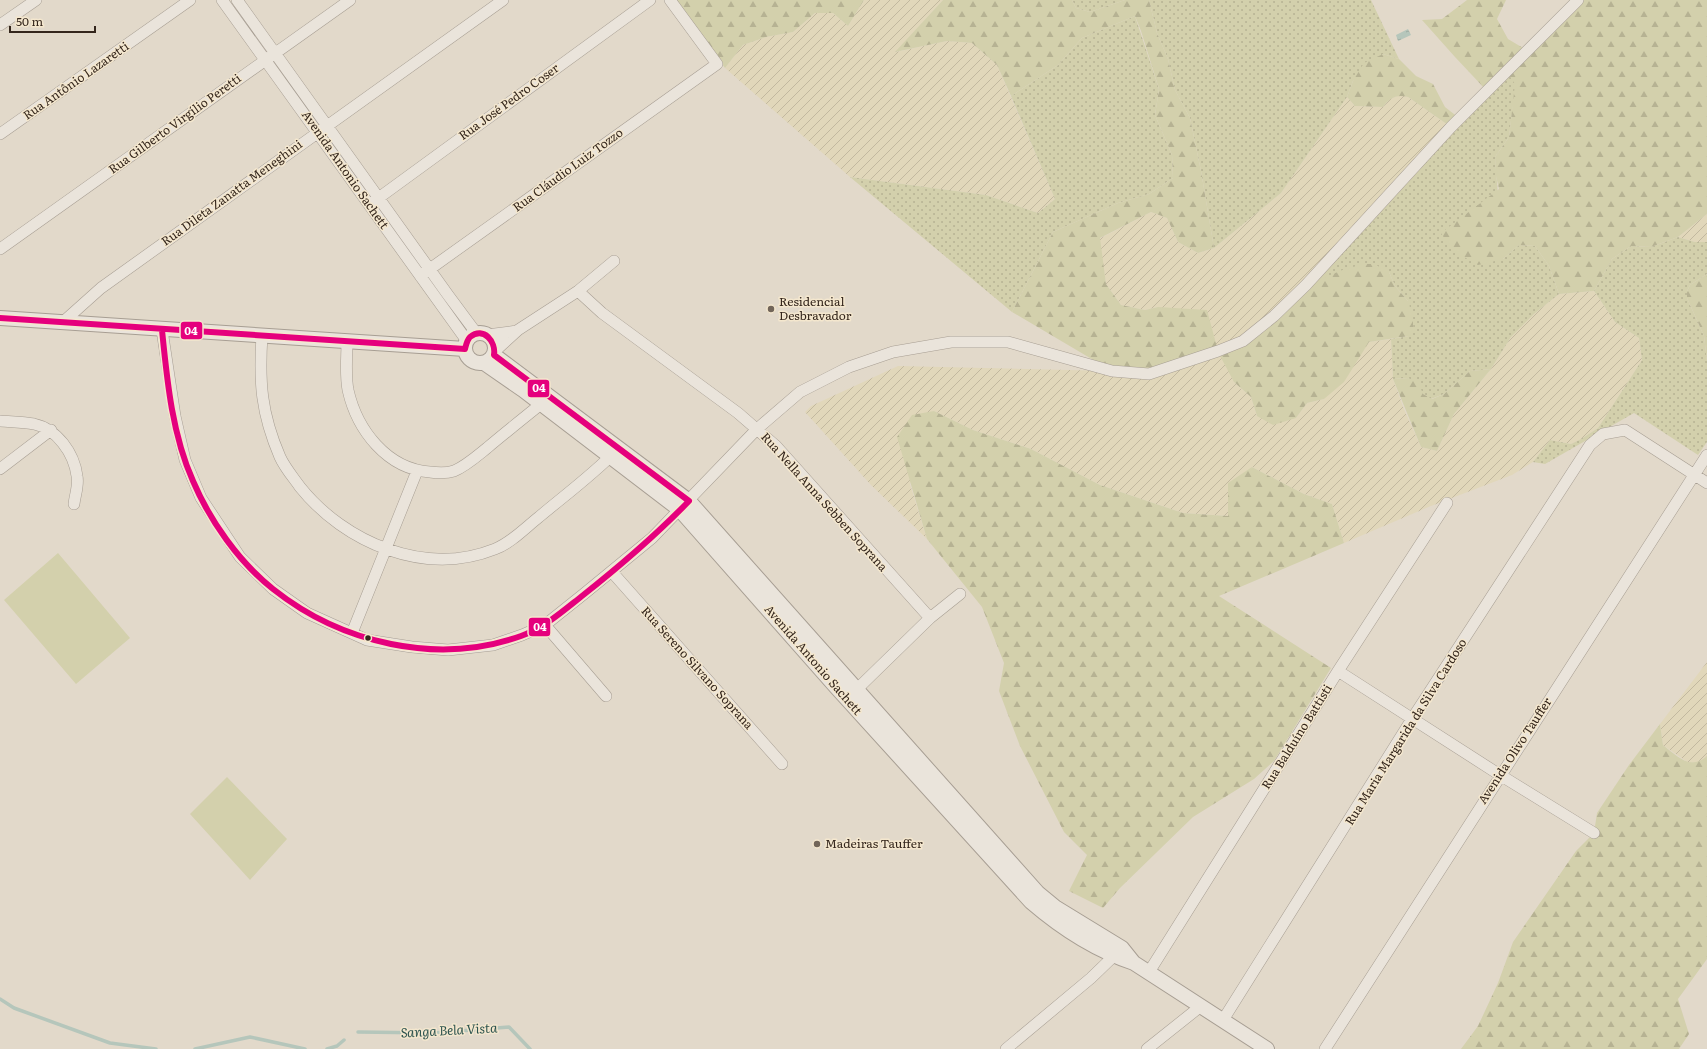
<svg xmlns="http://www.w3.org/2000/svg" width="1707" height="1049" viewBox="0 0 1707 1049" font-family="Literata,serif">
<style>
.farmland{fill:url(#farmland-furrows)}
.grass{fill:url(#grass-dots)}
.forest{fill:url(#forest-firs)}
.park{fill:#d3d0ac}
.water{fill:url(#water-ripples)}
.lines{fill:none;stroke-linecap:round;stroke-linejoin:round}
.stream{stroke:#b5c6bb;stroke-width:3.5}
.minor-casing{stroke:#a79e93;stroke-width:12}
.tertiary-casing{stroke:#a79e93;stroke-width:16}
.minor{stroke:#eae4db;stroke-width:11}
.tertiary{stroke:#eae4db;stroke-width:14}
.bus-1-casing{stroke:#f4e7ce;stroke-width:9}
.bus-1{stroke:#e5007d;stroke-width:6}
.poi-dot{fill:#716559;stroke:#f4e7ce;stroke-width:1.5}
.bus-dot{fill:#34261c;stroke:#f4e7ce;stroke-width:1.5}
.labels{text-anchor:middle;stroke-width:3;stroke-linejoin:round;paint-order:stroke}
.street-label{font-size:12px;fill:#34261c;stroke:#f4e7ce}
.poi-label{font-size:12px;fill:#34261c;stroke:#f4e7ce;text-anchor:start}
.water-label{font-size:13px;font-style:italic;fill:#2c534e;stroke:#f4e7ce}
.line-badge{stroke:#f4e7ce;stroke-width:1.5}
.badge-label{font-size:11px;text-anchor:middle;font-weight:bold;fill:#fff}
</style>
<defs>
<pattern id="farmland-furrows" width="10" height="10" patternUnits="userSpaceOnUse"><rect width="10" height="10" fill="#e1d7ba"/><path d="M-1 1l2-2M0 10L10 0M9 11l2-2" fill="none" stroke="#c2b89f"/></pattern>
<pattern id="grass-dots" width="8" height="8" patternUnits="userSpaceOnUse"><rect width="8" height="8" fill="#d3d0ac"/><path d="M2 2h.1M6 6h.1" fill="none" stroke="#b6b293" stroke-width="1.8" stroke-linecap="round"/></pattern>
<pattern id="forest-firs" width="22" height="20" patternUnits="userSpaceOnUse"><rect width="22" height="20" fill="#d3d0ac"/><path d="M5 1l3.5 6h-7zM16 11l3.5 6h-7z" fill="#b6b293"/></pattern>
<pattern id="water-ripples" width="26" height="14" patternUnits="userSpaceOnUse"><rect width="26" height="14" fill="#b5c6bb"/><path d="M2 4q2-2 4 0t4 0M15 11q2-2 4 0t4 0" fill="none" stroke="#9caaa0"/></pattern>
</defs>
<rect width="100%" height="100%" fill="#e2d9ca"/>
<path class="farmland" d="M864 0H943L896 52 947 41 972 43 997 65 1055 199 1038 213 986 195 850 177 725 68 743 45 766 37 793 32 815 13H833L848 26Z
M1400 95 1408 97 1451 127 1234 382 1251 397 1257 416 1296 418 1307 403 1324 399 1369 342 1391 339 1393 379 1404 409 1421 447 1437 451 1454 414 1491 369 1511 337 1534 314 1559 294 1594 291 1615 322 1639 338 1642 360 1598 428 1581 439 1571 444 1550 440 1533 462 1512 475 1431 506 1344 543 1332 504 1304 494 1252 467 1228 516 1183 513 1100 485 1031 449 973 430 934 411 910 484 927 539 871 485 805 412 811 406 898 366 1112 371 1158 307 1145 310 1121 305 1106 284 1099 239 1151 212 1167 218 1178 242 1198 253 1214 248 1281 193 1347 97 1355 106 1383 107 1390 99Z
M1707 214V242H1695L1678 237Z
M1707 662V756L1700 762H1687L1663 745 1660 724Z"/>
<path class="grass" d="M1072 0H1125L1090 12 1076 8Z
M1149 0H1371L1399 59 1383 54 1353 81 1347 97 1281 193 1214 248 1201 171 1190 118 1175 90 1168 59 1157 33Z
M1135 16 1159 89 1155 115 1172 155 1173 178 1149 194 1118 203 1053 232 1012 312 850 177 986 195 1038 213 1055 199 1011 96 1058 65 1082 38Z
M1507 72 1516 84 1512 113 1509 137 1495 157 1503 259 1519 245 1535 246 1549 266 1559 294 1534 314 1511 337 1491 369 1470 371 1444 394 1431 399 1423 394 1408 378 1393 379 1391 339 1409 336 1408 301 1395 286 1389 272 1306 285Z
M1678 237 1695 242H1707V274L1690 285 1687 291V298L1704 336 1707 361V442L1698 455 1634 413 1545 464 1533 462 1550 440 1571 444 1581 439 1598 428 1642 360 1639 338 1615 322 1594 291 1612 259 1631 246 1651 247Z"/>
<path class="forest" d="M675 0H864L848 26 833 13H815L793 32 766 37 743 45 725 68Z
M943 0H1072L1076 8 1090 12 1125 0H1149L1157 33 1168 59 1175 90 1190 118 1201 171 1214 248 1198 253 1178 242 1167 218 1151 212 1100 238 1106 284 1121 305 1145 310 1158 307 1207 310 1218 351 1243 341 1306 285 1345 269 1365 264H1374L1389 272 1395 286 1408 301 1413 315V328L1409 336 1369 342 1344 382 1324 399 1307 403 1296 418 1273 425 1257 416 1251 397 1234 382 1218 352 1149 374 1112 371 1012 312 1053 232 1118 203 1149 194 1173 178 1172 155 1155 115 1159 89 1141 31 1135 16 1082 38 1058 65 1011 96 997 65 972 43 947 41 895 52Z
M1467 0H1506L1497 19 1508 39 1528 51 1578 0H1707V214L1678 237 1651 247 1631 246 1612 259 1594 291 1559 294 1549 266 1535 246 1519 245 1503 259 1478 265 1452 250 1441 233 1499 189 1496 176 1495 157 1509 137 1515 84 1507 72 1487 91 1455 57 1422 20 1442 19Z
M1383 54 1399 59 1416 76 1433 84 1445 107 1459 118 1451 127 1408 97C1396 94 1390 98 1383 107L1355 106 1347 97 1353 81 1364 63Z
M1707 274V361L1704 336 1687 298V291L1690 285Z
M1491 369 1454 414 1437 451 1421 447 1393 379 1408 378 1418 382 1423 394 1432 399 1444 394 1470 371Z
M934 411 973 430 1031 449 1100 485 1183 513 1228 516V483L1252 467 1304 494 1332 504 1344 543 1219 596 1331 668 1274 761 1254 779 1193 817 1120 888 1103 908 1069 891 1087 855 1064 832 1020 746 999 691 1004 663 982 607 927 539 897 437 912 415Z
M1660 724 1663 745C1677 756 1690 771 1707 756V959L1678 999 1689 1034 1679 1049H1461L1478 1026 1498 983 1513 942 1576 851 1594 833 1597 813 1629 765Z"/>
<path class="park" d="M58 553 130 638 76 684 4 600Z
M227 777 287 839 250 880 190 814Z"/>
<path class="water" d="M1408 29 1411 35 1398 41 1396 35Z"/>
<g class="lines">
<path class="stream" d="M0 999 14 1008 110 1043 156 1049
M358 1032 434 1033 509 1027 530 1049
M195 1049 250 1037 305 1049
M327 1049 337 1046 344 1040"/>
<defs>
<path id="minor" d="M222 0 467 341
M237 0 448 295 477 334
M0 25 36 0
M0 134 190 0
M373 202 650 0
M0 249 350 0
M420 276 717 64 670 0
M578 291 602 313 738 413 776 446 930 618
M63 322 101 288 503 0
M162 330 175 416 185 460 201 498 240 557 273 589 307 613 367 640 412 647 448 650 493 645 522 635 545 625 585 593 652 538 757 429 800 392 849 367 893 352 951 342H1008L1112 371 1149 374 1218 351 1243 341 1274 316 1306 285 1451 127 1578 0
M262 335C259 382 261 413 280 457 285 468 293 477 300 487 345 543 425 577 495 549 511 543 525 528 539 517 564 496 591 476 615 452
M487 335 517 331
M347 341C347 357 345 374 348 390 357 430 387 469 430 472 437 473 448 473 454 471 466 466 477 456 487 448 506 432 526 416 546 400
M495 351 518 330 578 291 614 261
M0 421C11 422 23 422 34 424 57 429 74 453 77 476 79 485 75 495 74 504
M0 469 51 430
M612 572 782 764
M545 625 606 696
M352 633 417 471
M1338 671 1500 775 1594 833
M852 694 930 618 960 594
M1149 972 1338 671 1447 503
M1223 1020 1412 719 1590 445 1603 434 1625 430 1707 483
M1006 1049 1091 978 1120 950
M1147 1049 1201 1006
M1325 1049 1707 455"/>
<path id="tertiary" d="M0 318 465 349
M465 348a15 15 0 1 1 30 0a15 15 0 1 1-30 0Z
M494 355 689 501 1038 893 1055 907 1122 948 1134 963
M484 363 523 390 680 510 836 687 1031 902C1060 927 1097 951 1134 963L1267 1049"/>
</defs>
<use href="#minor" class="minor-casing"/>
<use href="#tertiary" class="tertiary-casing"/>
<use href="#minor" class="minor"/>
<use href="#tertiary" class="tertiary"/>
<defs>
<path id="bus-1" d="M0 318 465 349C466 345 467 340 470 337 484 326 496 342 494 355L689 501C656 535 620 566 582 596 563 611 544 628 521 636 437 666 341 643 273 589 239 562 210 521 193 481 172 434 167 380 162 330"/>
</defs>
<use href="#bus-1" class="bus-1-casing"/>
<use href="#bus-1" class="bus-1"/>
</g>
<g class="poi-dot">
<circle cx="771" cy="309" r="4"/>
<circle cx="817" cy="844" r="4"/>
</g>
<circle class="bus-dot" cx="368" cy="638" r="3.5"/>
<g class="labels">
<g class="street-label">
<text transform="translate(76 81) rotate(-35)" y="4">Rua Antônio Lazaretti</text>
<text transform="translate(509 102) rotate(-36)" y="4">Rua José Pedro Coser</text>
<text transform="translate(175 124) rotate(-36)" y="4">Rua Gilberto Virgílio Peretti</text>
<text transform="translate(345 170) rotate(55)" y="4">Avenida Antonio Sachett</text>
<text transform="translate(568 170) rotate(-36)" y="4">Rua Cláudio Luiz Tozzo</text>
<text transform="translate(232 193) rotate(-36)" y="4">Rua Dileta Zanatta Meneghini</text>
<text transform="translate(824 502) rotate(48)" y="4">Rua Nella Anna Sebben Soprana</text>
<text transform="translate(813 660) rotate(49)" y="4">Avenida Antonio Sachett</text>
<text transform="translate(697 668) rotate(48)" y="4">Rua Sereno Silvano Soprana</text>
<text transform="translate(1406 732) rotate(-58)" y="4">Rua Maria Margarida da Silva Cardoso</text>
<text transform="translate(1297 737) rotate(-58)" y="4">Rua Balduíno Battisti</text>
<text transform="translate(1515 751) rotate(-57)" y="4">Avenida Olivo Tauffer</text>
</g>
<g class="poi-label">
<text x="779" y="306">Residencial<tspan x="779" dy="14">Desbravador</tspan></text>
<text x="825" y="848">Madeiras Tauffer</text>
</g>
<g class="water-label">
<text transform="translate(449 1030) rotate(-3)" y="5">Sanga Bela Vista</text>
</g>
</g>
<g class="line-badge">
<rect x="180" y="321" width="23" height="19" rx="4" fill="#e5007d"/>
<rect x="527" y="379" width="23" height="19" rx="4" fill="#e5007d"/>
<rect x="528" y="617" width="23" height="20" rx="4" fill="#e5007d"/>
</g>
<g class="badge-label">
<text x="191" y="335">04</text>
<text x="539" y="392">04</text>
<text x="540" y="631">04</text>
</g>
<path d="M10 26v6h85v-6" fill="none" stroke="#34261c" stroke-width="2"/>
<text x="16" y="26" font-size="12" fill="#34261c" stroke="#f4e7ce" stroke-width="3" paint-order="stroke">50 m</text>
</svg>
